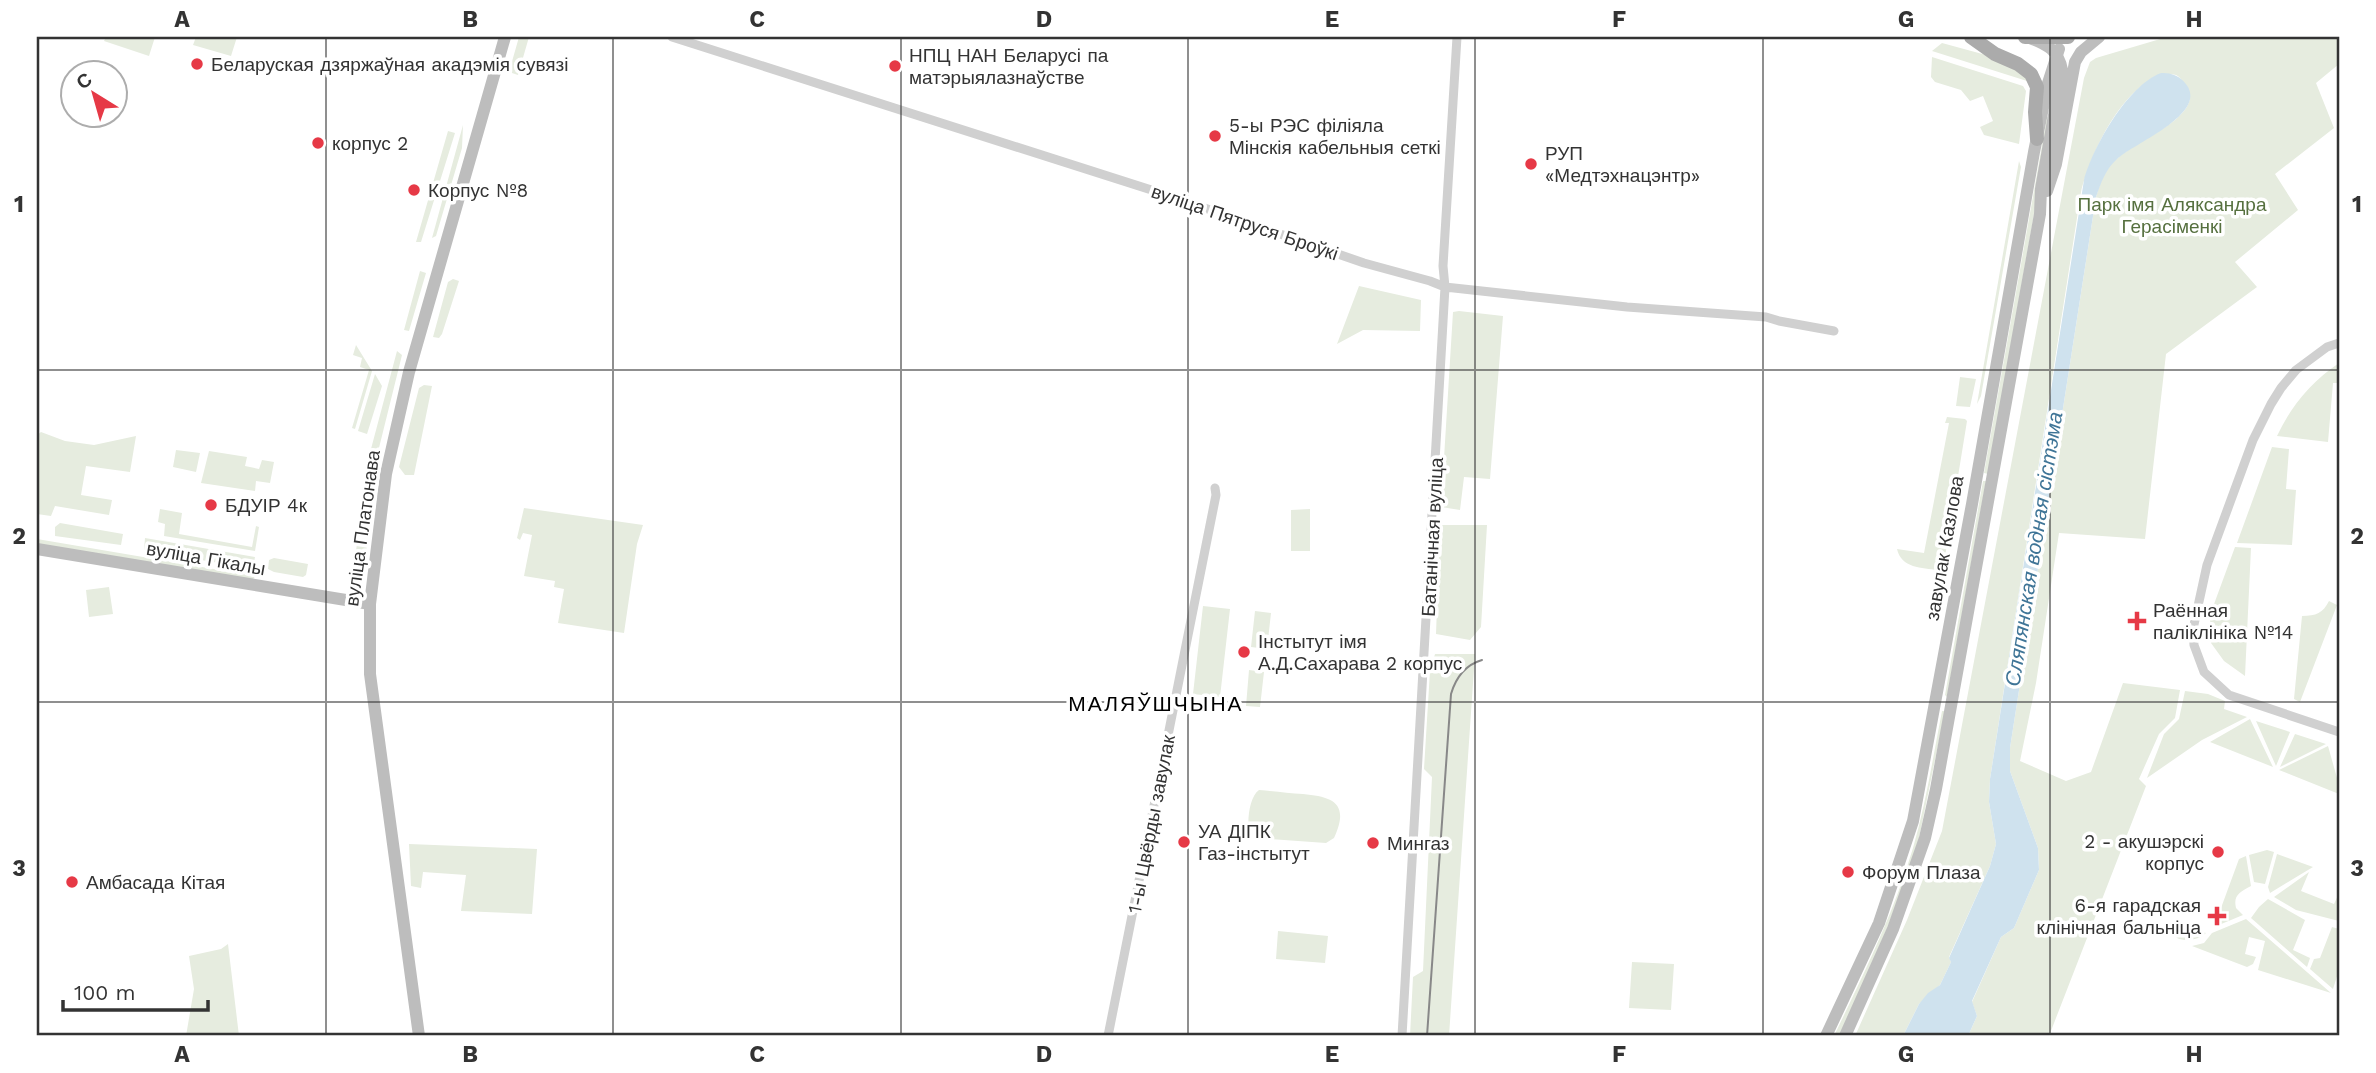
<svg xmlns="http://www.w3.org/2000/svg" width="2376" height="1073" viewBox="0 0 2376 1073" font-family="'Work Sans',sans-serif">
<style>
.green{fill:#e6ecdf}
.water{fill:#cfe2ee}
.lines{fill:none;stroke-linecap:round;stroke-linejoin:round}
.street{stroke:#d0d0d0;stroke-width:9}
.secondary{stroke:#bdbdbd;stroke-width:12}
.primary{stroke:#ababab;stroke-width:14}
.tram{stroke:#888;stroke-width:2}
.grid{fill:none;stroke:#333;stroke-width:2;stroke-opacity:0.55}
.poi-dot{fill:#e63946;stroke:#fff;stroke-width:2.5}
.labels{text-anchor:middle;stroke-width:7;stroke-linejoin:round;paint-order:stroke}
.poi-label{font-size:19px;fill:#333;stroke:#fff;text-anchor:start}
.park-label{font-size:19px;fill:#56703f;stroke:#fff}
.street-label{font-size:19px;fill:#333;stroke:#fff}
.water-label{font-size:21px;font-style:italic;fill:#3f7597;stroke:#fff}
.neighbourhood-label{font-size:21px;letter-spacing:2px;fill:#000;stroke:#fff}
.neatline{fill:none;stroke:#333;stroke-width:2.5}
.grid-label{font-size:23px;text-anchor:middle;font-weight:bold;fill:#333}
</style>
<rect width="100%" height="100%" fill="#fff"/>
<path class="green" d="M106 37H155L149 56 104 41Z
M196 37H237L231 56 193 45Z
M519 37H529L518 75 509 72Z
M2167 37H2339V64L2316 83 2334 128 2275 174 2298 210 2235 262 2257 287 2166 354 2145 539 2059 533 2036 683 2020 761 2066 781 2091 772 2123 683 2180 690 2175 718 2159 734 2139 779 2146 786 2049 1036H1968L1977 1016 1972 1002 2001 937 2014 928 2039 870 2038 848 2010 771V748L2096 197C2099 187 2102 176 2109 167 2128 142 2186 126 2190 98 2187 92 2184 83 2180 78 2176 73 2170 74 2165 75 2122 84 2091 153 2081 192L1990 779 1989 802 1996 844 1990 866 1949 957 1951 962 1940 985 1919 1004 1903 1036H1855L1907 920 1942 831 2084 78 2090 62 2096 58Z
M1942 43 1997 58 2023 71 2032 90 2027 81 1932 51Z
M1932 57 2023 86 2026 91 2019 144 1984 135 1980 127 1993 121 1983 96 1970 101 1961 90 1935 82 1931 77Z
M2047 117 2051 118 1988 474 1984 473Z
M463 125 462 148 436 236 432 238Z
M448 131 455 133 421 242H416Z
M2019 161 2021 167 1981 396 1977 404Z
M420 271 426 273 409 331 404 330Z
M453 279 459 281 442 334 439 338 433 337 448 282Z
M1359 286 1421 300 1420 331 1363 330 1337 344Z
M1459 311 1503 316 1490 479 1464 477 1460 510 1441 507 1453 312Z
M356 345 372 371 355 429 352 428 369 370 360 367 362 358 353 355Z
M397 351 402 355 375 464 364 574H360L354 563 363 507 367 464Z
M2339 363V383H2333L2328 442 2277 436C2291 406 2312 381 2339 363Z
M375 374 382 386 367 434 358 431Z
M1960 377 1976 379 1970 407 1956 406Z
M424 385 432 386 414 475H405L399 467 419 388Z
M1947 417 1965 419 1967 421 1943 569 1938 570C1922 568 1901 568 1897 549L1924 553 1949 423H1945Z
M41 432 65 441 94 445 136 436 130 472 86 466 81 495 112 500 109 515 55 506 51 516 37 514V435Z
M2272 447 2289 449 2286 489 2296 490 2292 545 2237 543Z
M176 450 200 453 196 472 173 467Z
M209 451 247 457 245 466 259 469 262 460 274 462 270 483 256 481 255 491 201 483Z
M1983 481H1986L1947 697 1945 695Z
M524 508 643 525 637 544 624 633 558 623 564 589 554 587 555 581 524 576 532 535 523 533 520 540 517 538Z
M160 509 182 513 179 534 252 547 256 526 259 527 255 551 164 536 165 524 158 522Z
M1310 509V551H1291V510Z
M60 523 123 534 121 545 55 536V527Z
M1440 525H1487L1481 627 1470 640 1436 634Z
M145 538 255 557 253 567 251 568 144 551Z
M37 539 255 576 254 578 252 580 37 544Z
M2235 547 2251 548 2245 676 2224 661 2211 643 2210 615Z
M274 558 308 564 306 575 303 577 274 572 268 569 269 560Z
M109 587 113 614 89 617 86 590Z
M2329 601 2337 605 2300 702 2294 699 2302 616C2316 616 2323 613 2329 601Z
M1203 606 1230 609 1220 697 1193 694Z
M1255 611 1271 613 1267 649 1251 647Z
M1435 654H1475L1449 1036H1410L1413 977 1423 971 1432 777 1424 769 1430 671Z
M1249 670 1264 672 1260 707 1246 706Z
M2185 691 2208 694 2225 701 2224 709 2247 717 2202 740 2147 778 2164 734 2179 719Z
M1942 711H1945L1917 848 1888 926 1840 1036H1834C1863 975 1894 913 1913 848 1926 803 1933 757 1942 711Z
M2250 719 2273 767 2210 742Z
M2256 721 2290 732 2276 766Z
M2295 734 2326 744 2280 767Z
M2328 746 2337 778 2339 779V794L2279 770Z
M1259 790C1273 791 1288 793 1303 794 1333 797 1350 803 1334 838L1326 843 1256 838C1252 835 1249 835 1249 829 1247 819 1250 796 1259 790Z
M409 844 537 849 532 914 461 911 466 875 423 872 421 888 411 886Z
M2267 850 2274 852 2265 884 2254 882 2249 855Z
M2277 854 2313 867 2270 893 2268 887Z
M2246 856 2251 886C2240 892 2233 895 2236 908L2243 915 2214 927 2239 859Z
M2309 872 2301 891 2334 904 2339 893V921L2296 910 2274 897Z
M2268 899 2305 920 2293 950 2310 958 2307 967 2251 918 2259 907Z
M2246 919 2331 993 2258 970 2265 941 2249 937 2245 954 2256 957 2253 964 2247 967 2192 946 2204 943 2212 933Z
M2173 922 2206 933C2199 940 2185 942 2177 938L2172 930Z
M2332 927 2339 929V970L2333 989 2310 969 2314 959 2320 958Z
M1278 931 1328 936 1325 963 1276 959Z
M228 944 239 1036H186L194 989 189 956 221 949Z
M1632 962 1674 964 1671 1010 1629 1008Z"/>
<path class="water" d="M2161 73C2169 73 2175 74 2181 79 2218 110 2135 142 2117 159 2105 170 2101 183 2096 197L2010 748V771L2038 848 2039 870 2014 928 2001 937 1972 1001 1977 1016 1968 1036H1903L1919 1004 1928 993 1940 985 1951 962 1949 958 1990 866 1996 844 1989 802 1990 779 2084 180C2093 147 2127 86 2161 73Z"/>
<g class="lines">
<path class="street" d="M672 37 1164 194 1364 263 1430 281 1445 287 1627 307 1766 317 1779 321 1834 331
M2339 343 2327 347 2296 370 2281 388 2271 404 2253 440 2207 565 2193 629 2194 645 2204 672 2229 695 2339 732
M1108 1036 1216 495 1215 488
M1402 1036 1445 287 1443 266 1457 37"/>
<path class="secondary" d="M2047 191 2056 164 2075 62 2081 52 2099 37
M37 549 370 604
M419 1036 370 674V604L386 474 409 372 505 37
M1826 1036 1879 923 1913 821 1972 504 2034 152 2048 83 2059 49
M1845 1036 1893 929 1925 838 1936 789 2040 214 2041 189 2062 70C2059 51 2047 44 2030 38"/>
<path class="primary" d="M1971 37 1995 54 2018 64 2031 74 2037 87 2035 112 2037 139
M2025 37H2068"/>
<path class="tram" d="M1427 1036 1451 694C1456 677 1465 665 1482 660"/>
</g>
<path class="grid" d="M326 37V1036M613 37V1036M901 37V1036M1188 37V1036M1475 37V1036M1763 37V1036M2050 37V1036M37 370H2339M37 702H2339"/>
<g class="poi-dot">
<circle cx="197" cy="64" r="7"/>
<circle cx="895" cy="66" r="7"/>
<circle cx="1215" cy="136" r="7"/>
<circle cx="318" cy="143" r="7"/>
<circle cx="1531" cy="164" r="7"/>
<circle cx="414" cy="190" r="7"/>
<circle cx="211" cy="505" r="7"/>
<path d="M2133.5 610.5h7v7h7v7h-7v7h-7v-7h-7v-7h7z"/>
<circle cx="1244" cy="652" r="7"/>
<circle cx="1184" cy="842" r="7"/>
<circle cx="1373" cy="843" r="7"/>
<circle cx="2218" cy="852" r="7"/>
<circle cx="1848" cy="872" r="7"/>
<circle cx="72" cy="882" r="7"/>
<path d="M2213.5 905.5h7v7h7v7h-7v7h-7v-7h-7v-7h7z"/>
</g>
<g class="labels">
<g class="poi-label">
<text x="909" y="62">НПЦ НАН Беларусі па<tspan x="909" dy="22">матэрыялазнаўстве</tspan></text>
<text x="211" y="71">Беларуская дзяржаўная акадэмія сувязі</text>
<text x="1229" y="132">5-ы РЭС філіяла<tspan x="1229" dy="22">Мінскія кабельныя сеткі</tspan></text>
<text x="332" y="150">корпус 2</text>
<text x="1545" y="160">РУП<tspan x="1545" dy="22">«Медтэхнацэнтр»</tspan></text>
<text x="428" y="197">Корпус №8</text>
<text x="225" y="512">БДУІР 4к</text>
<text x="2153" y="617">Раённая<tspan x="2153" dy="22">паліклініка №14</tspan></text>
<text x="1258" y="648">Інстытут імя<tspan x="1258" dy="22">А.Д.Сахарава 2 корпус</tspan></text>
<text x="1198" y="838">УА ДІПК<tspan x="1198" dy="22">Газ-інстытут</tspan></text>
<text x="2204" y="848" text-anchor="end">2 - акушэрскі<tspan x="2204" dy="22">корпус</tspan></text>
<text x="1387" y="850">Мингаз</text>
<text x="1862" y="879">Форум Плаза</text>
<text x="86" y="889">Амбасада Кітая</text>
<text x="2201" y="912" text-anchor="end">6-я гарадская<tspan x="2201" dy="22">клінічная бальніца</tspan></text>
</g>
<g class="park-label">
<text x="2172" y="211">Парк імя Аляксандра<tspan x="2172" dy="22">Герасіменкі</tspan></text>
</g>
<g class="street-label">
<text transform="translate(1245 222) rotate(19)" y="7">вуліца Пятруся Броўкі</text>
<text transform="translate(362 528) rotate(-82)" y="7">вуліца Платонава</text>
<text transform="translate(1432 537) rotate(-87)" y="7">Батанічная вуліца</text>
<text transform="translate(1944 548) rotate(-80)" y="7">завулак Казлова</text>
<text transform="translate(206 558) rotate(10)" y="7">вуліца Гікалы</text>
<text transform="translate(1151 824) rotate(-79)" y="7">1-ы Цвёрды завулак</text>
</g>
<g class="water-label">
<text transform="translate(2034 549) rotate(-81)" y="7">Сляпянская водная сістэма</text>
</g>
<g class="neighbourhood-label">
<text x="1156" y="711">МАЛЯЎШЧЫНА</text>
</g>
</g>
<rect width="2376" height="1073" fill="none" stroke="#ffffff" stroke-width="77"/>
<g transform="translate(94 94) rotate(323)"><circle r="33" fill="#ffffff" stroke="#adadad" stroke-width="2"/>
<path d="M0-5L12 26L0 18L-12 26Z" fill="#e63946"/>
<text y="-10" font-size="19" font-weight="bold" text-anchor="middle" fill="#333333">С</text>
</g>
<path d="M63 1000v10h145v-10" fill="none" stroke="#333333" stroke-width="3.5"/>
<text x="74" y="1000" font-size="21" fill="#333333" stroke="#ffffff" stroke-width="5" paint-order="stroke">100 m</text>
<rect x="38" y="38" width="2300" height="996" class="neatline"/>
<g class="grid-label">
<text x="182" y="27">A</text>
<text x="470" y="27">B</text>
<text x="757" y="27">C</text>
<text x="1044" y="27">D</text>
<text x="1332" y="27">E</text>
<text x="1619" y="27">F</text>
<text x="1906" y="27">G</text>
<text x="2194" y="27">H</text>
<text x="19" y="212">1</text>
<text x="2357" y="212">1</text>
<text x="19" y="544">2</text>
<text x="2357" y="544">2</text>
<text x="19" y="876">3</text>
<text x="2357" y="876">3</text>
<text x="182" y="1062">A</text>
<text x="470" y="1062">B</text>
<text x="757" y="1062">C</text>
<text x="1044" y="1062">D</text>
<text x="1332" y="1062">E</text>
<text x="1619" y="1062">F</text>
<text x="1906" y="1062">G</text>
<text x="2194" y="1062">H</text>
</g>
</svg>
